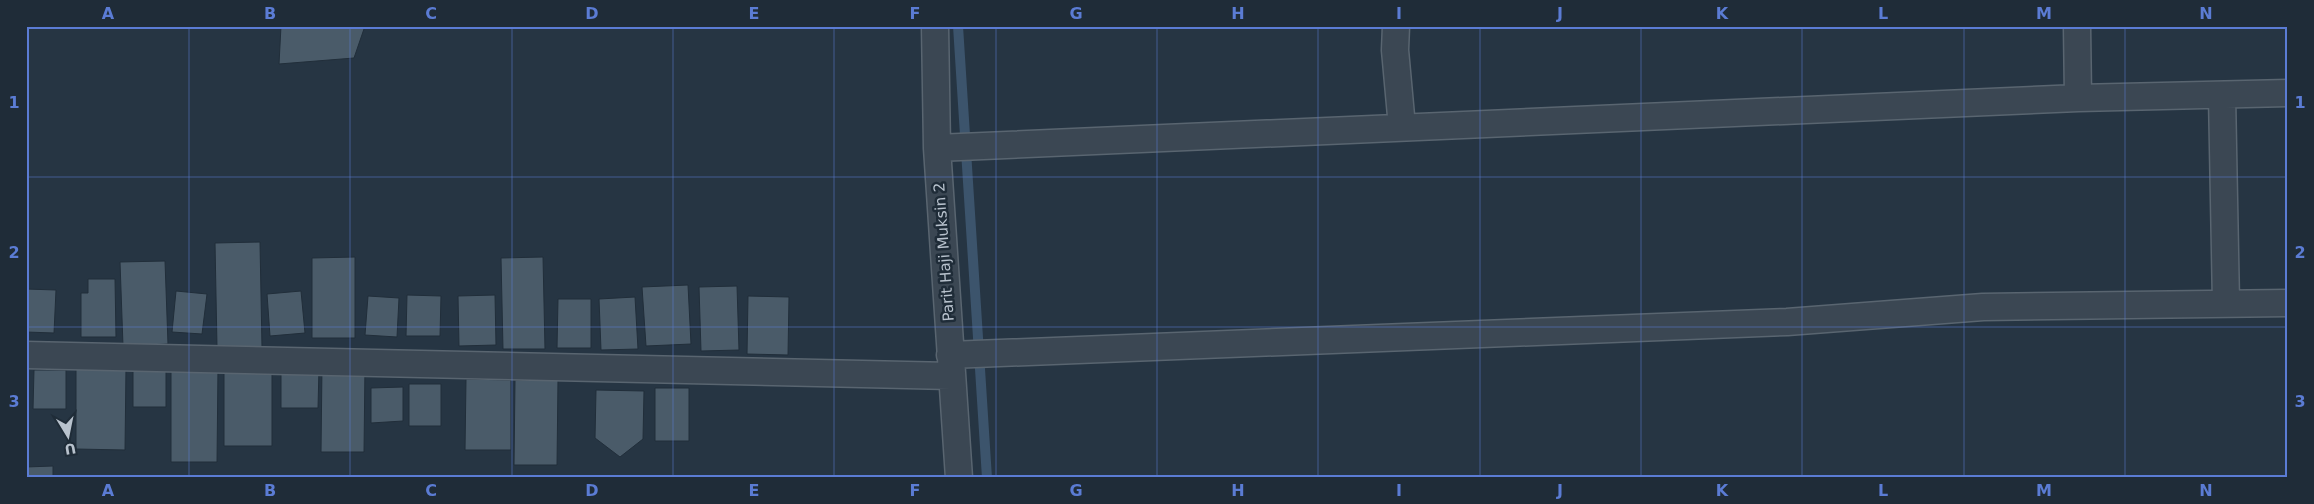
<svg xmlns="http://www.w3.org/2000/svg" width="2314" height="504" viewBox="0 0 2314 504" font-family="'DejaVu Sans',sans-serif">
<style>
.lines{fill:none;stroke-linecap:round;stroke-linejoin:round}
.stream{stroke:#3c546c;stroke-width:10}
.building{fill:#4a5b69;stroke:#212e3a}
.street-casing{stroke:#596570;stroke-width:29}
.street{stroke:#3b4753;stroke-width:26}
.grid{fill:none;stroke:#5b7cd4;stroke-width:1;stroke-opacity:0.55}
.labels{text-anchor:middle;stroke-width:5;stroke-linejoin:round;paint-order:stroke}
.street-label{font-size:15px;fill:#b8c2cd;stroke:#1f2c38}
.neatline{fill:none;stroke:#5b7cd4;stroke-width:2}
.grid-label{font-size:16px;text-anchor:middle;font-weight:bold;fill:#5b7cd4}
</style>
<rect width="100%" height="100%" fill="#263543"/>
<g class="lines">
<path class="stream" d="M958 26 987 478"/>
</g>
<path class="building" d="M281 26H365L354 58 279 64Z
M260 242 262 347 217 348 215 243Z
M355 257V338H312V258Z
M543 257 545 349H503L501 258Z
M165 261 168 344 123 346 120 262Z
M88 279H115L116 337H81V293H88Z
M688 285 691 344 646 346 642 287Z
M737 286 739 350 701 351 699 287Z
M26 289 56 290 54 333 26 332Z
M176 291 207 294 202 334 172 332Z
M301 291 305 333 270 336 267 294Z
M407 295 441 296 440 336H406Z
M495 295 496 345 459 346 458 296Z
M368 296 399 298 397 337 365 335Z
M748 296 789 297 788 355 747 354Z
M635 297 638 349 601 350 599 299Z
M558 299H591V348H557Z
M322 365 365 366 364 452H321Z
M171 367 218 368 217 462H171Z
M76 368H126L125 450 76 449Z
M133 368H166V407H133Z
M281 368H319L318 408H281Z
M34 370H66V409H33Z
M26 372H28V444H26Z
M224 373H272V446H224Z
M466 379 511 380V450H465Z
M515 380H558L557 465H514Z
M409 384H441V426H409Z
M403 387V421L371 423V388Z
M655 388H689V441H655Z
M596 390 644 391 643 439 620 457 595 438Z
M53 466V478H26V467Z"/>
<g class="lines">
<defs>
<path id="street" d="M935 26 937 148 959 478
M1396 26 1395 50 1402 127
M2077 26 2078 98
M2222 95 2226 304
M937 148 2078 98 2288 93
M26 355 951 376
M950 355 1787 322 1983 307 2288 303"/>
</defs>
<use href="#street" class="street-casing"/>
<use href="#street" class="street"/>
</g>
<path class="grid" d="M189 26V478M350 26V478M512 26V478M673 26V478M834 26V478M996 26V478M1157 26V478M1318 26V478M1480 26V478M1641 26V478M1802 26V478M1964 26V478M2125 26V478M26 177H2288M26 327H2288"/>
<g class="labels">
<g class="street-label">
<text transform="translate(944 252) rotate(-94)" y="5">Parit Haji Muksin 2</text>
</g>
</g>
<rect width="2314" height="504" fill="none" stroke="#1f2c38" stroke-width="55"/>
<g transform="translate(68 436) rotate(170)" stroke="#1f2c38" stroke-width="4" paint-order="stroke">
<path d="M0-4L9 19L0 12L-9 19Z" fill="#b8c2cd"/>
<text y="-8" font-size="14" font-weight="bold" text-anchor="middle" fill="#b8c2cd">U</text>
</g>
<rect x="28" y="28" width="2258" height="448" class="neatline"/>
<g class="grid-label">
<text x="108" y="19">A</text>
<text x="270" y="19">B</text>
<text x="431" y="19">C</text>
<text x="592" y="19">D</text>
<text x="754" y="19">E</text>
<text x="915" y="19">F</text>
<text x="1076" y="19">G</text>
<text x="1238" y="19">H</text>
<text x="1399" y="19">I</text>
<text x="1560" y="19">J</text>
<text x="1722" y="19">K</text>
<text x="1883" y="19">L</text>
<text x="2044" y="19">M</text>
<text x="2206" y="19">N</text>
<text x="14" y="108">1</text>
<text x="2300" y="108">1</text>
<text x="14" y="258">2</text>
<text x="2300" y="258">2</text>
<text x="14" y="407">3</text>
<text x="2300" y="407">3</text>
<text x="108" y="496">A</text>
<text x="270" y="496">B</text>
<text x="431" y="496">C</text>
<text x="592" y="496">D</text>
<text x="754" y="496">E</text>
<text x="915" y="496">F</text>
<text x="1076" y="496">G</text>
<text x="1238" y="496">H</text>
<text x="1399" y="496">I</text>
<text x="1560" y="496">J</text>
<text x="1722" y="496">K</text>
<text x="1883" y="496">L</text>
<text x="2044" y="496">M</text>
<text x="2206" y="496">N</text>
</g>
</svg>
